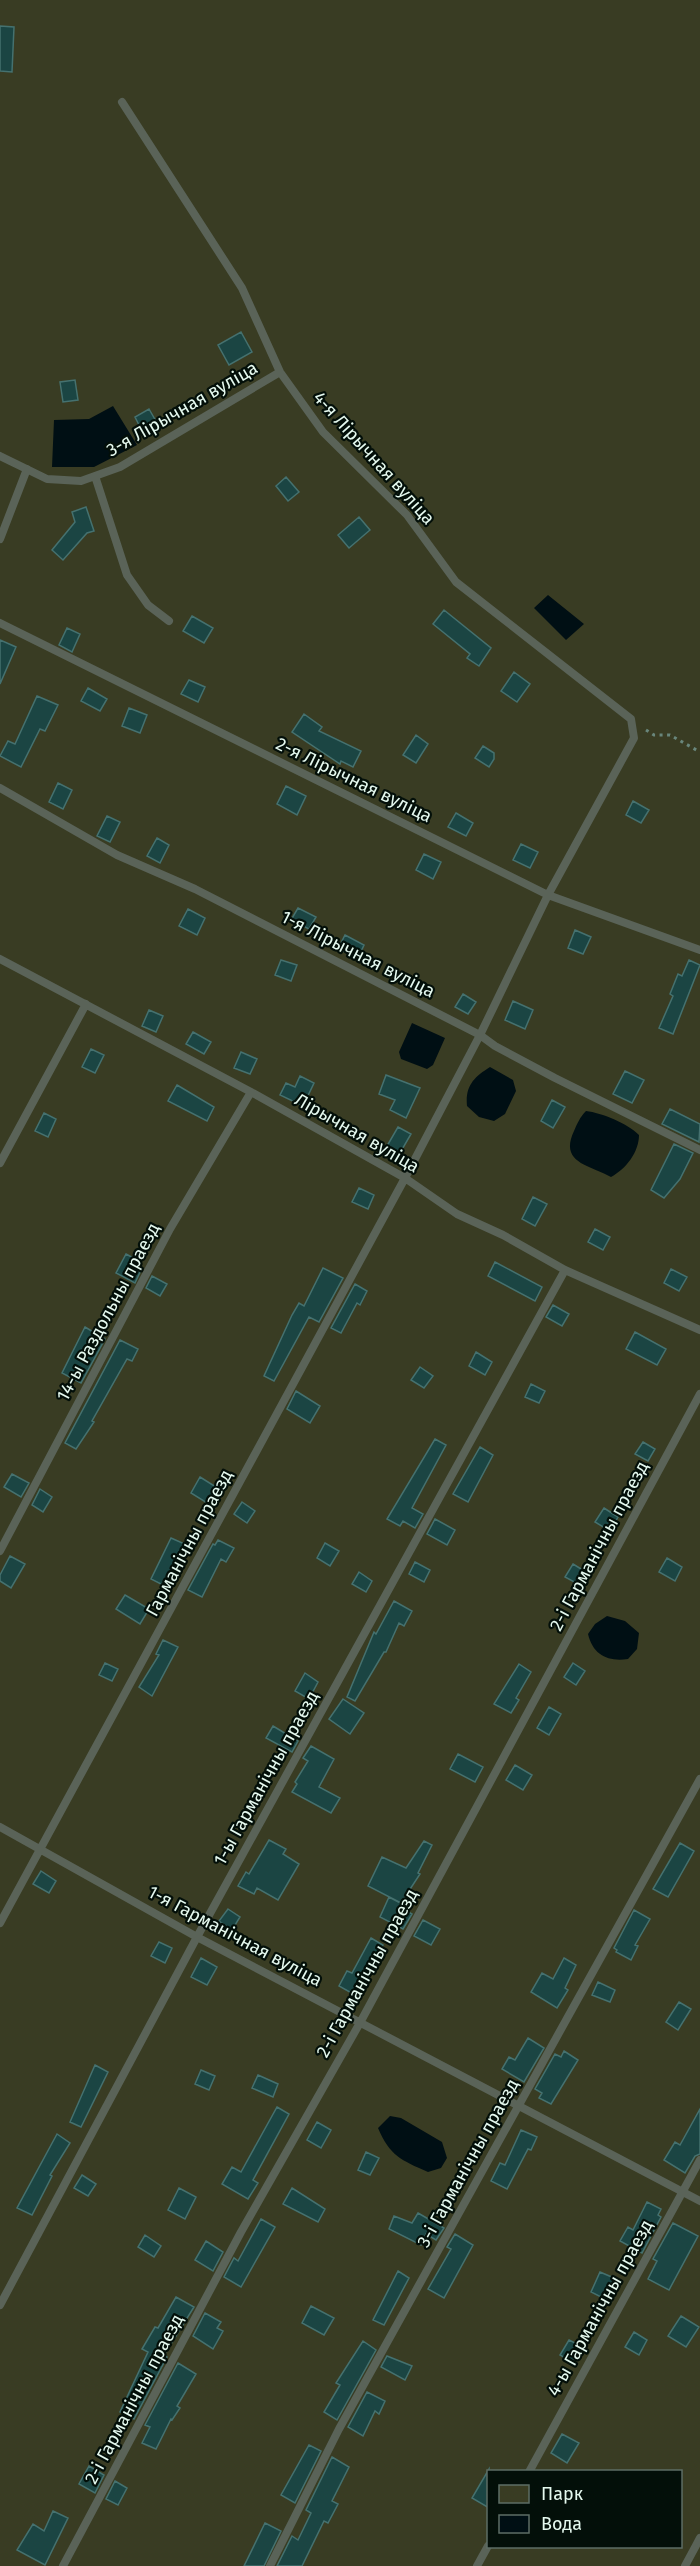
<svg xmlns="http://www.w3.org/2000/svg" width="700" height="2566" viewBox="0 0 700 2566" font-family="'Fira Sans',sans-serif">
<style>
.green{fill:#393c23;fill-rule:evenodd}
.water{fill:#000f14}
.building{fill:#1b4543;stroke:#45716f;stroke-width:1.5}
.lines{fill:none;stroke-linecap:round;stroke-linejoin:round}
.path{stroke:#69867b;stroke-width:3;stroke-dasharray:3 4.5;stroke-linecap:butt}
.service{stroke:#5a6358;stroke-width:8}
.labels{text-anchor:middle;stroke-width:4.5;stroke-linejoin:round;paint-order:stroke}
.street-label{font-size:18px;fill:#e5f9ef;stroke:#030f09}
</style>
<rect width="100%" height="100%" fill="#04291d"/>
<path class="green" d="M0 0H700V2566H0ZM488 2472H680V2546H488Z"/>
<path class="water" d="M113 406 137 445 94 467H52L54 420 89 419Z
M548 595 584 624 566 640 534 608Z
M412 1023 445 1038 433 1065 427 1069 401 1059 399 1052Z
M490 1067 513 1080 516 1091 505 1114 494 1121 479 1117 467 1106C465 1086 474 1077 490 1067Z
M586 1111C602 1113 627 1123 639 1135 639 1152 626 1169 611 1177 589 1165 559 1163 574 1131 577 1124 580 1117 586 1111Z
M607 1616 625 1621 639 1633 637 1649 628 1659C608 1662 593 1655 588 1634L595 1624Z
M390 2116 401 2118 442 2142 447 2158 441 2168 428 2172C401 2160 390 2156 378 2128Z"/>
<path class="building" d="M0 26 14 27 12 72 0 71Z
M241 332 252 352 229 365 218 345Z
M75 380 78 400 63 402 60 382Z
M149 409 157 423 142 431 135 417Z
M286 477 299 492 288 501 276 486Z
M86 507 94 531 87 533 63 560 52 550 75 522 72 512Z
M359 517 370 530 349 548 338 535Z
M444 610 491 648 479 666 467 658 470 654 433 624Z
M192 616 213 628 204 643 183 631Z
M67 628 80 634 72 652 59 645Z
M0 640 16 647 0 684Z
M514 672 530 684 517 702 501 691Z
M189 680 205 687 198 702 181 694Z
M88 688 107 699 100 711 81 701Z
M37 696 58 705 45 731 40 729 21 767 0 756 8 741 15 744Z
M129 708 147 715 140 733 122 726Z
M304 714 322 727 319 731 361 751 353 767 341 761 340 764 292 732Z
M416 735 428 744 416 763 403 755Z
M483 746 494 753V759L489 767 475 758Z
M58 783 72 790 63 809 49 802Z
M286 786 306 796 297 815 277 804Z
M633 801 649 810 641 823 626 815Z
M456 813 473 823 466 836 448 827Z
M107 816 120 822 110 842 97 836Z
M157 838 169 845 160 863 147 856Z
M521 844 538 852 530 868 513 860Z
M424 854 441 862 433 879 416 870Z
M298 908 316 917 309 929 291 920Z
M188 909 205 918 197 935 179 926Z
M575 930 591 937 583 954 568 948Z
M345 935 364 945 358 958 338 949Z
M281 960 297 965 291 981 275 975Z
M689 960 700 965 673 1034 659 1028 673 996 670 994 678 974 682 976Z
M463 994 476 1002 468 1014 455 1007Z
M513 1001 533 1010 525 1029 505 1020Z
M149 1010 163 1016 156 1032 142 1026Z
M193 1032 211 1042 204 1054 186 1044Z
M91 1049 104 1055 95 1073 82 1067Z
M241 1052 257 1059 250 1074 234 1068Z
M625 1071 644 1080 632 1103 613 1094Z
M386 1075 420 1088 406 1118 390 1110 395 1100 379 1094Z
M300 1076 314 1083 303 1106 280 1095 286 1083 295 1087Z
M177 1085 214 1107 207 1121 168 1101Z
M552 1100 565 1107 553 1128 541 1121Z
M670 1109 700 1124 699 1142 662 1124Z
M44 1113 56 1119 48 1137 35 1131Z
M398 1127 411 1134 400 1153 387 1146Z
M674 1144 693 1153 680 1179 664 1198 651 1190Z
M359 1188 374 1195 368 1209 352 1202Z
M533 1197 547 1204 535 1226 522 1219Z
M595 1229 610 1237 603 1250 588 1242Z
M126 1254 139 1261 136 1267 141 1270 135 1283 116 1273Z
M495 1262 542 1287 535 1301 488 1276Z
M323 1268 343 1278 319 1322 309 1317 274 1381 264 1376 292 1315 299 1303 304 1306Z
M671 1269 687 1277 679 1291 664 1283Z
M152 1276 167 1284 160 1296 146 1288Z
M355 1284 367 1291 360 1305 357 1303 341 1333 331 1328Z
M553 1305 569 1314 562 1326 546 1317Z
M85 1327 105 1339 81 1383 62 1373Z
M635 1332 666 1349 657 1365 626 1349Z
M120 1340 138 1349 132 1361 127 1359 92 1421 94 1422 76 1449 65 1443Z
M476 1352 492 1362 485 1375 469 1366Z
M420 1367 433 1376 424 1388 411 1380Z
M531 1384 545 1391 539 1403 525 1397Z
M296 1391 320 1406 310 1423 287 1409Z
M435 1439 446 1445 412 1508 423 1514 415 1528 403 1521 400 1526 387 1519Z
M643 1442 655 1449 648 1461 635 1454Z
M480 1447 493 1455 468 1502 453 1494Z
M12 1474 29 1483 21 1497 4 1487Z
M200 1477 216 1487 207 1503 191 1493Z
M40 1489 52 1497 43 1512 32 1505Z
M242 1502 255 1511 247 1523 234 1514Z
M604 1508 618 1517 610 1531 595 1522Z
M435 1519 455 1530 447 1545 427 1534Z
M171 1538 187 1545 163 1585 151 1579Z
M218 1540 234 1548 226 1562 221 1559 202 1597 188 1590 213 1544 215 1545Z
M325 1543 339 1551 330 1566 317 1558Z
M10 1556 25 1564 11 1588 0 1581V1575Z
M667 1558 682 1567 675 1581 659 1572Z
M415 1562 430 1570 424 1582 409 1574Z
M573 1564 586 1572 578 1584 565 1577Z
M359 1572 372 1581 366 1592 352 1584Z
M125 1595 149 1609 140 1624 116 1609Z
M394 1601 412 1611 404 1626 399 1623 386 1652H384L355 1701 347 1697 374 1632 376 1634Z
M163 1640 178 1647 152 1696 139 1687 159 1655 156 1654Z
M105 1663 118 1669 112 1681 99 1675Z
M573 1663 585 1671 576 1685 564 1677Z
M519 1664 531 1672 516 1698 519 1700 511 1713 494 1704Z
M305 1673 318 1682 309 1699 295 1691Z
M343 1699 364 1713 350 1734 329 1719Z
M549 1707 561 1714 549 1735 537 1728Z
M273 1726 298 1741 292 1752 266 1738Z
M311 1746 334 1759 319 1787 340 1798 331 1813 292 1792 297 1784 295 1782 308 1761 303 1758Z
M458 1754 483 1767 475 1782 450 1769Z
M515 1765 532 1775 523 1790 506 1780Z
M269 1840 286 1849 283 1854 299 1864 278 1900 257 1888 254 1894 238 1886 246 1872 249 1874Z
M424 1841 432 1845 418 1873 420 1874 401 1903 368 1886 382 1857 406 1868Z
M680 1843 694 1851 668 1897 653 1889Z
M41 1871 56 1881 49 1893 33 1884Z
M389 1897 406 1906 405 1910 412 1914 403 1929 380 1917Z
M228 1909 240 1917 232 1930 219 1921Z
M634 1910 650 1919 635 1945 638 1946 631 1960 616 1952 617 1950 614 1948Z
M423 1920 440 1929 431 1945 414 1936Z
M371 1938 383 1945 355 1995 339 1986 347 1971 352 1973Z
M159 1942 172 1948 165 1963 151 1956Z
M201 1958 217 1967 207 1985 191 1977Z
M564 1958 576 1965 565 1988 568 1990 557 2008 531 1992 542 1973 553 1979Z
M598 1982 615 1990 610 2002 592 1995Z
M679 2002 691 2009 678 2030 666 2022Z
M528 2038 544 2048 524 2082 502 2069 509 2057 515 2060Z
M564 2051 578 2060 551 2104 539 2098 542 2093 535 2089 555 2054 561 2057Z
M95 2065 108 2072 81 2127 70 2122Z
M201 2070 215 2076 209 2090 195 2084Z
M258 2075 278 2084 273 2097 252 2088Z
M277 2107 289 2114 253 2180 258 2183 248 2199 222 2184 232 2167 241 2172Z
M700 2109V2154L695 2156 685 2173 664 2160 675 2142 680 2145Z
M317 2122 331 2130 321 2148 307 2140Z
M521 2130 537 2137 531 2150 528 2149 507 2189 491 2181 500 2163 505 2165Z
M57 2134 70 2143 50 2175 52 2176 32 2215 17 2208Z
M366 2152 379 2158 370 2175 358 2170Z
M82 2175 96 2184 88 2196 74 2188Z
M179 2188 196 2197 185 2219 168 2210Z
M292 2188 325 2209 318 2222 283 2204Z
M647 2202 661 2209 658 2215 661 2217 642 2253 620 2241 628 2227 633 2230Z
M418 2213 444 2228 436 2240 426 2234 421 2245 389 2229 394 2216 412 2223Z
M261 2219 275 2227 241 2287 224 2277 234 2258 238 2261Z
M673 2223 698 2236 669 2290 648 2279 657 2261 653 2259Z
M455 2234 473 2245 444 2298 428 2289 451 2249 447 2247Z
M145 2235 161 2246 154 2257 138 2247Z
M206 2241 223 2252 213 2271 195 2260Z
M398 2271 409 2278 384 2325 373 2320Z
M600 2272 621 2281 611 2302 591 2292Z
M176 2297 194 2307 164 2355 167 2357 134 2419 120 2412 148 2352 142 2349 155 2327 158 2328Z
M311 2306 334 2318 324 2335 302 2323Z
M205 2313 221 2322 217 2328 223 2331 213 2349 193 2336Z
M681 2316 699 2327 686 2347 668 2336Z
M634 2332 647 2340 639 2355 625 2347Z
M569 2340 581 2346 572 2362 560 2355Z
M363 2341 376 2350 337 2420 324 2412 340 2385 336 2383Z
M387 2356 412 2366 405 2380 381 2367Z
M178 2363 196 2374 177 2406 180 2408 172 2420 171 2419 156 2449 142 2443 150 2427 145 2425Z
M367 2392 385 2401 379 2414 375 2411 363 2436 348 2427Z
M562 2434 579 2443 567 2463 551 2453Z
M309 2445 321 2451 295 2503 281 2495Z
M332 2457 349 2467 332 2501 338 2504 328 2523 324 2521 302 2566H277L292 2536 298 2540 311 2513 306 2510Z
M89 2466 104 2475 95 2493 79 2484Z
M489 2469V2508L472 2498Z
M115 2481 127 2488 118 2505 106 2499Z
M53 2511 68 2518 45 2565 17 2550 33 2524 44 2531Z
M265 2523 281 2531 264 2566H244Z"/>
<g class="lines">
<path class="path" d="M646 730 654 735H670L700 752"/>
<path class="service" d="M0 456 47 479 81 481 120 467 280 372
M95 476 127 575 148 605 169 621
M0 539 27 469
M0 623 548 895 700 950
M0 788 117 855 195 889 480 1035 495 1046 555 1078 700 1150
M0 959 251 1092 405 1178 457 1214 503 1235 565 1270 700 1330
M0 1163 86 1004
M0 1551 170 1229 251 1092
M0 1827 197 1937 700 2201
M0 1923 405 1178 480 1035 548 895 634 738 631 719 456 582 407 515 323 432 280 372 242 288 122 102
M0 2305 197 1937 565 1270
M529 2472 700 2160
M63 2566 241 2232 361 2021 700 1394
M270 2566 339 2429 700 1779
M477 2566 488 2546
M685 2566 700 2538"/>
</g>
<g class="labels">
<g class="street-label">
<text transform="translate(182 409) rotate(-30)" y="6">3-я Лірычная вуліца</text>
<text transform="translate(374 458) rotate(48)" y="6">4-я Лірычная вуліца</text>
<text transform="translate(354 780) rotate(26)" y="6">2-я Лірычная вуліца</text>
<text transform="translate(358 954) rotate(27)" y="6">1-я Лірычная вуліца</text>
<text transform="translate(357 1133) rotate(30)" y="6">Лірычная вуліца</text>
<text transform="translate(108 1312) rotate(-62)" y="6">14-ы Раздольны праезд</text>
<text transform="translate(189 1543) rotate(-62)" y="6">Гарманічны праезд</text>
<text transform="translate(599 1546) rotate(-62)" y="6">2-і Гарманічны праезд</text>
<text transform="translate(266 1778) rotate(-61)" y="6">1-ы Гарманічны праезд</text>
<text transform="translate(235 1936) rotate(28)" y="6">1-я Гарманічная вуліца</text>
<text transform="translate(367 1973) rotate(-61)" y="6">2-і Гарманічны праезд</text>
<text transform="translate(468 2163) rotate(-61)" y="6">3-і Гарманічны праезд</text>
<text transform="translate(600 2308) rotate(-61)" y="6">4-ы Гарманічны праезд</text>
<text transform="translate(134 2399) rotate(-62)" y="6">2-і Гарманічны праезд</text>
</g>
</g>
<rect x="487" y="2470" width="195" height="78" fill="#030f09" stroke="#5d6d65" stroke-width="1.5"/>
<rect x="499" y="2485" width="30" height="18" fill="#393c23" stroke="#5d6d65" stroke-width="1.5"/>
<text x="541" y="2500" font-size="18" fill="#e5f9ef">Парк</text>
<rect x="499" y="2515" width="30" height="18" fill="#000f14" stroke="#5d6d65" stroke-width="1.5"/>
<text x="541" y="2530" font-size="18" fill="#e5f9ef">Вода</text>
</svg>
